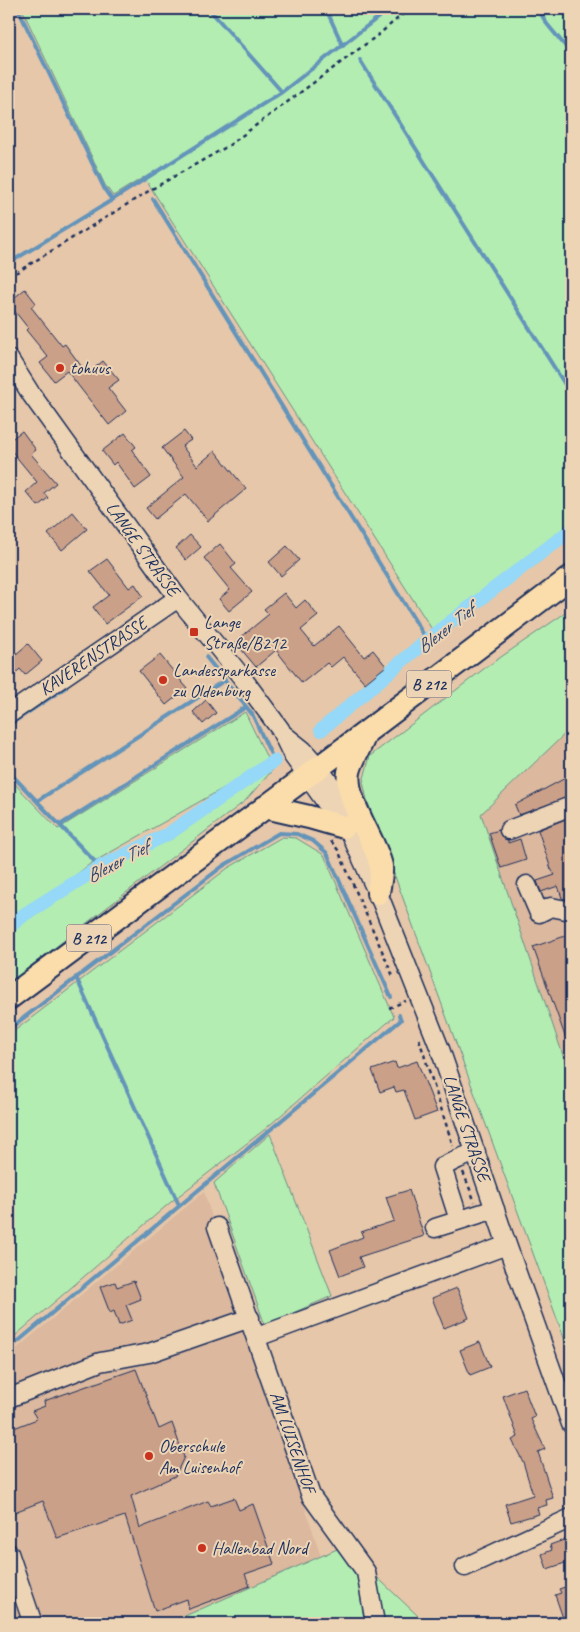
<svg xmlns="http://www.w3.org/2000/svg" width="580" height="1632" viewBox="0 0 580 1632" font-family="Caveat,sans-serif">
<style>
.built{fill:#dbb89e}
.green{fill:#b4edb1;stroke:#688e88}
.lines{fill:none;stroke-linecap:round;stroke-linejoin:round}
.stream{stroke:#6494ba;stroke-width:4}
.canal{stroke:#95d8f7;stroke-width:14}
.building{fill:#cba089;stroke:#1b2f5e}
.minor-casing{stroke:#1b2f5e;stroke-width:21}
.major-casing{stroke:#1b2f5e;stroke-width:26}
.path{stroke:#1b2f5e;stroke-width:2.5;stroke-dasharray:4 4;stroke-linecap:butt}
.minor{stroke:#edd4b5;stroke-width:18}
.major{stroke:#fbddab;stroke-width:22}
.poi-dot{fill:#c8321e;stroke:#edd4b5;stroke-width:2}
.labels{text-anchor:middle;stroke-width:4;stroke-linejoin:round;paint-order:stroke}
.shield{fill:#edd4b5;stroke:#5a6078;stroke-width:1}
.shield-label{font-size:16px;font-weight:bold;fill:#1b2f5e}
.poi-label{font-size:18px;fill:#1b2f5e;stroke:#edd4b5;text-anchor:start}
.street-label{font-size:18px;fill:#1b2f5e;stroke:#edd4b5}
.water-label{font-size:19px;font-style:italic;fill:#27406d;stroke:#edd4b5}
</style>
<rect width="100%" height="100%" fill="#e7c7a9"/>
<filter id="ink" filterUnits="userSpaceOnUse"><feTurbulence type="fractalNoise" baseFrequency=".02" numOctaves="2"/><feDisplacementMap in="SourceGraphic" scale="10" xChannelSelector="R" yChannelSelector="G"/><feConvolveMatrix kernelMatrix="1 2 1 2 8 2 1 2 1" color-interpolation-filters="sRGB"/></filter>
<g filter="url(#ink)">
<path class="built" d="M571 728V1079L481 814Z
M204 1192 321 1557 169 1623H9V1355Z"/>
<path class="green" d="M22 9H571V526L433 631 144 177 113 196 105 185Z
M571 609V728L481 814 571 1079V1357L367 800 363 782 370 756 485 668Z
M245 712 267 758 264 765 90 864 9 926V778L58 829Z
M276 766 245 801 9 983V934L25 921 96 874 173 838Z
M282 837 296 838 324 855 394 1017 264 1130 172 1201 9 1341V1035L228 868Z
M270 1134 332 1296 265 1325 214 1183Z
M344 1546 417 1615 421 1623H169Z"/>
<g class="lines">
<path class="stream" d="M18 9 105 190 112 200
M209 9 282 92
M326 9 343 46
M538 9 547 24 571 53
M360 60 571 394
M153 199 427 640
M14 260 112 200 282 92 389 9
M206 657 252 714 274 761
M9 725 66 687
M9 772 100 867
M37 801 225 680
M60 825 246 707
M76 977 179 1205
M9 1029 223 866 279 833 297 834 313 841 327 853 391 997
M9 1349 401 1020 399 1015"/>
<path class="canal" d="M321 730 427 640 571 530
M9 927 25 914 100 867 168 834 274 761"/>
</g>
<path class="building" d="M25 289 36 303 31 307 62 346 65 344 87 374 103 361 119 380 108 388 126 411 109 425 67 371 54 381 40 363 48 357 26 330 28 328 9 304V302Z
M22 431 36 450 31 454 56 483 44 493 48 498 38 506 26 492 37 482 9 448V441Z
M184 431 191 440 182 446 197 466 215 451 246 489 208 521 186 494 155 519 146 508 184 477 162 448Z
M125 433 136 447 132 450 151 477 135 489 116 462 113 465 102 451Z
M73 512 87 529 62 550 48 534Z
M190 535 201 547 186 560 176 548Z
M220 544 236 564 231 568 252 592 229 611 219 599 230 590 204 558Z
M287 546 299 560 281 576 269 562Z
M107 559 129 588 135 584 143 596 105 624 93 607 109 595 90 571Z
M284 593 296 608 305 600 318 616 301 630 314 646 339 626 364 657 373 650 386 666 365 683 343 657 331 667 327 663 302 683 276 650 256 667 235 642 269 614 264 609Z
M28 644 42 661 25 675 20 669 9 679V660Z
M160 655 187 688 166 705 139 671Z
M206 700 216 713 203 724 193 712Z
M571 775V796L519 815 515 805Z
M571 817V898L566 899 562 898 558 886 541 892 537 881 555 875 551 869 538 830Z
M499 830 502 838 508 840V843L520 839 526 860 501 868 489 833Z
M571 934V1050H570L533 947Z
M417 1061 437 1112 415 1120 404 1090 396 1092 394 1087 380 1092 372 1070 395 1062 397 1068Z
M409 1190 424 1236 359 1257 363 1267 340 1276 330 1250 363 1237 361 1232 394 1221 386 1197Z
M134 1281 141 1299 126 1305 132 1320 119 1325 114 1311 110 1313 100 1287 115 1282 117 1287Z
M457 1288 469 1318 444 1328 432 1298Z
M480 1342 490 1367 470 1375 460 1350Z
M136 1369 159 1429 172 1423 184 1457 175 1476 131 1496 140 1528 208 1501 211 1506 234 1498 239 1510 253 1504 274 1564 245 1574 250 1586 189 1609 187 1599 155 1611 125 1516 57 1538 43 1501 12 1513 9 1504V1430L37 1419 32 1411 45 1406 44 1401Z
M524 1388 535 1417 531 1419 545 1449 538 1452 553 1498 546 1500 547 1505 537 1508 539 1514 511 1522 505 1504 533 1495 523 1462 512 1440 518 1437 503 1396Z
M569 1538 571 1543V1561L547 1569 542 1554 552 1550 550 1545Z
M571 1585V1619H570L569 1616 563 1618 555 1595 561 1593 559 1589Z"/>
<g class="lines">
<defs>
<path id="minor" d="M9 359 31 394 178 598 241 676 280 729 293 756 342 825
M9 714 178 598
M283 734 303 750 318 767 335 791 352 837 382 903 440 1049 507 1245 571 1424
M509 830 571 806
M527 885 539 913 551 907 571 911
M459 1220 442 1167 458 1159 476 1152
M217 1227 311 1496 366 1572 375 1623
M435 1228 495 1209
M257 1337 507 1245
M9 1398 100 1362 149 1353 250 1318
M9 1553 31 1618
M465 1567 571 1518"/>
<path id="major" d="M365 734C361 746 351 761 349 772 344 800 375 839 381 866 382 874 379 885 378 893
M265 807 309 817 344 827
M9 998 365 733 571 577"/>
</defs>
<use href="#minor" class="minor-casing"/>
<use href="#major" class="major-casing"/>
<path class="path" d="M9 277 152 189 228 146 378 35 409 9
M331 841 338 850 393 976
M389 1008 406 1001
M419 1039 453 1146
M463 1172 475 1202"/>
<use href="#minor" class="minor"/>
<use href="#major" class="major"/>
</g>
</g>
<g class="poi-dot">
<circle cx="60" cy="368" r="5"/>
<rect x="189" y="627" width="10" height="10" rx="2.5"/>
<circle cx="163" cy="680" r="5"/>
<circle cx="149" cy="1456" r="5"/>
<circle cx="202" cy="1548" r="5"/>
</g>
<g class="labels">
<g class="shield">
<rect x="406.5" y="670.5" width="45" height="27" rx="4"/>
<rect x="66.5" y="924.5" width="45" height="27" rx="4"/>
</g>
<g class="shield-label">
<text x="429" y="690">B 212</text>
<text x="89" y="944">B 212</text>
</g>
<g class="poi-label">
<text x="70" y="374">tohuus</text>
<text x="204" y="628">Lange<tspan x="204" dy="21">Straße/B212</tspan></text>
<text x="173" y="676">Landessparkasse<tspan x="173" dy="21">zu Oldenburg</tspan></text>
<text x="159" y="1452">Oberschule<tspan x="159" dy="21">Am Luisenhof</tspan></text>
<text x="212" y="1554">Hallenbad Nord</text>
</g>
<g class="street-label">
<text transform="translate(143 549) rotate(54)" y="6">LANGE STRASSE</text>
<text transform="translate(93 656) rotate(-34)" y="6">KAVERENSTRASSE</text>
<text transform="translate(467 1128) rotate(71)" y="6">LANGE STRASSE</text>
<text transform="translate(293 1442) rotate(71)" y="6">AM LUISENHOF</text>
</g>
<g class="water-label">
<text transform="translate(445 628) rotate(-38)" y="7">Blexer Tief</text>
<text transform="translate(117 861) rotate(-28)" y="7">Blexer Tief</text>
</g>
</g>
<rect width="580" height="1632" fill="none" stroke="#edd4b5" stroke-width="30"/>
<rect x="15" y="15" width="550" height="1602" fill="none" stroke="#1b2f5e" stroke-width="2" filter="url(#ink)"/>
</svg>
